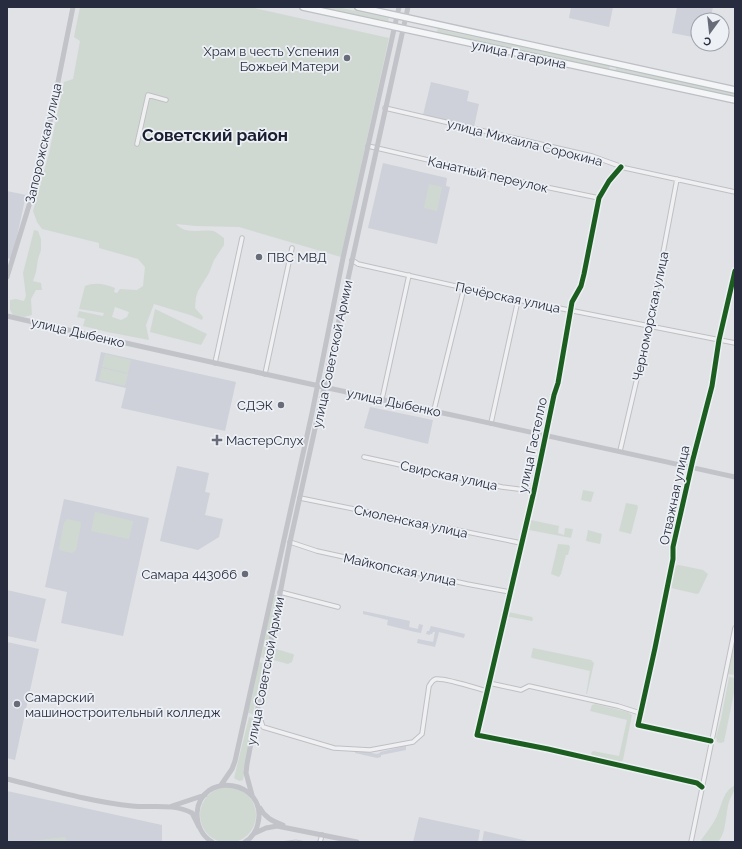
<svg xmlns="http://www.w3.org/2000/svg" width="742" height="849" viewBox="0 0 742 849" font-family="Raleway,sans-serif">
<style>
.built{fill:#ced1d9}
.green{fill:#d0d9d1;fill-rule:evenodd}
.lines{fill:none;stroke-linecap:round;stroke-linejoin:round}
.street-casing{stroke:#bec0c4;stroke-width:5.5}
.primary-casing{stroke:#bcbfc4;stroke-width:8}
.street{stroke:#f0f0f2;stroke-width:3.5}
.secondary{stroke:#c1c3c8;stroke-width:5}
.primary{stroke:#f4f5f6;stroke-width:5.5}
.tram{stroke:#c9cacd;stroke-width:1}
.cycleway-casing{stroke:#edf0f5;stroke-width:8}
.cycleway{stroke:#1b5e20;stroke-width:5}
.poi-dot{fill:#686c79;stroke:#edf0f5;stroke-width:1.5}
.labels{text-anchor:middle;stroke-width:3.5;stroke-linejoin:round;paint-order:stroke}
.poi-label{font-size:13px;fill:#272d3f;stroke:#edf0f5;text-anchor:end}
.street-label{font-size:13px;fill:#272d3f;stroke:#edf0f5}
.district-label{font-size:17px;font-weight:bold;fill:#191f30;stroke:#edf0f5}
</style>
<rect width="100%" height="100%" fill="#e0e2e6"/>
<path class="built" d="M571 7H613L609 27 569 18Z
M677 7H713L710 20H698V38L672 33Z
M431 82 469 91 467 101 479 104 474 127 423 115Z
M383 163 447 178 446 186 450 187 437 244 368 228Z
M7 191 26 195 12 259H11L7 258Z
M101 352 236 382 225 431 121 408 126 388 95 381Z
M370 407 433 420 428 444 364 428Z
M177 466 209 473 205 492 210 493 205 515 223 519 219 537 198 550 160 541Z
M64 499 149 518 123 636 61 623 67 592 45 587Z
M7 590 46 599 36 642 7 636Z
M363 611 410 621 409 627 418 629 419 624 423 625 421 633 415 632 387 625 388 620 363 614Z
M431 626 465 634 464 638 439 632 435 647 417 643 418 639 433 642 435 632H433L432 634H430V635L426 634 427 631H429Z
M7 642 39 649 15 760 7 758Z
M406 746V750L381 755V757L377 758 355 753V752L351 751V749L377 754 380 753V752Z
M7 791 162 825V842H7Z
M419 817 480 830 478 842H413Z
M484 831 532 842H482Z"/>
<path class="green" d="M80 7H250L389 38 341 257 239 227 196 226 176 224C186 235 200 229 213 231 217 232 221 236 224 238V245L214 260 209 273 198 291 196 297 195 308 203 317 202 320 190 315 154 304 146 325 149 340 107 332 83 326 85 319 77 317 79 311 103 316 104 313 79 309 85 286C95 282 105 284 115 288L114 292 117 293 120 289 137 290 143 286 145 267 138 259 99 248V243L42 229 37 222 33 211 49 153 64 82 73 79 80 41 74 37ZM115 307 129 312 127 317 121 320 112 317Z
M319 7H337L389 18 388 21Z
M438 29 610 66 609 69 438 33 437 31Z
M616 68 735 93V97L615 71Z
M429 184 442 187 437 211 424 208Z
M34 230 38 231 41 239V250L38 259 36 272 33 281 41 283 42 290H36L31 299 32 315 24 317 13 315 10 310V300L16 299 24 301 26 296 23 273Z
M155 309 207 334 201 345 150 332Z
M105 354 131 360 128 373 102 367Z
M102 368 128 374 125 386 99 380Z
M583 490 594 492 591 502 581 500Z
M626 503 637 505 638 507 631 534 619 531Z
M95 512 133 521 129 539 91 531Z
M67 519 80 522 81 524 76 550 72 553 62 551 59 549 64 523Z
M531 520 559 526 558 533 564 535 565 528 573 529 571 538 529 530Z
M588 530 602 534 600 544 586 541Z
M558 544 569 545 570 547 568 555H566L561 574 559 577 551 574Z
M679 565 703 570 708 574 699 593 697 594 671 588 675 566Z
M272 595H277L265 658 259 657Z
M508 612 532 617 533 620 532 621 510 617 507 616Z
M735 640V675L728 674Z
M533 648 591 660 594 663 587 694H586L590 671 532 658 531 657Z
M276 649 293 654 294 655 292 662 288 664 273 660 274 650Z
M258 662 263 663 253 714 248 713Z
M729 677 735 678V688L724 742 720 743 717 742 716 737 721 719Z
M595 704 628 712 632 715 623 760 619 763 592 757 591 753 593 751 619 756 627 720 590 711 592 705Z
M249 717 254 718 243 780 239 781 234 778Z
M735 785C735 792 731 796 729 802 725 815 727 832 718 842H703L701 840C706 833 712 826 716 818 722 806 722 792 735 785Z
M200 815a28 28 0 1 1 56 0a28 28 0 1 1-56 0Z
M65 837 67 842H23Z"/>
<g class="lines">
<defs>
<path id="street" d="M385 108 592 156 625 168 735 192
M137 144 148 95 166 100
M368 146 536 185 599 198
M621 167 609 181 599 198 584 274 581 286 572 302 558 383 554 395 534 491 477 735 548 749 697 783 702 787
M352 260 358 264 518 300 735 343
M215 363 242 238
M265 374 292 248
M382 399 409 275
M434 410 464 288
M491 423 518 300
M620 451 649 327 677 179
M364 457 502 487 534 491
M300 498 521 543
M290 542 317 551 467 584 510 592
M280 592 338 607
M489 683 521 690 529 686 618 706 640 713
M255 719 261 721 263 727 334 748 370 750 413 742 422 734 429 686C431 683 432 680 436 679 446 678 476 688 487 691
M711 741 638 725 655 648 673 559V547L693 459 712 386 719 340 735 271
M320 842 322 835
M691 842 735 628"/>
<path id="primary" d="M303 7 735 100
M358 7 735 90"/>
</defs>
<use href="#street" class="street-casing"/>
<use href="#primary" class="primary-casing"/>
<use href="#street" class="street"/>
<path class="secondary" d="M7 277 35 186 44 152 73 7
M7 316C249 372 492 423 735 477
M7 779C48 789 91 802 132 806 153 808 173 803 192 813L199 827
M221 785 232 769 235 761 312 413 343 258 399 7
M252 795 246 773 247 764 290 542 408 7
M172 806 205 795
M260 808C265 818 273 821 283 825
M255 833 266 828 277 826 357 842
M212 842C202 836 197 825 197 813 200 770 268 780 258 823 257 830 252 838 245 842"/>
<use href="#primary" class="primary"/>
<path class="tram" d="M280 842 296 840 306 842"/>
<defs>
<path id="cycleway" d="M621 167 609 181 599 198 584 274 581 286 572 302 558 383 554 395 534 491 477 735 548 749 697 783 702 787
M711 741 638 725 655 648 673 559V547L693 459 712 386 719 340 735 271"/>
</defs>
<use href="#cycleway" class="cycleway-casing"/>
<use href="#cycleway" class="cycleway"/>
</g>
<g class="poi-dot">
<circle cx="347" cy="58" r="4"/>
<circle cx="259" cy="257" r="4"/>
<circle cx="281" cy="405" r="4"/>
<path d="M215 434h4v4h4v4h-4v4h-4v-4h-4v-4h4z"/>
<circle cx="245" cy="574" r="4"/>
<circle cx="17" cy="704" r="4"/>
</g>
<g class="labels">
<g class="poi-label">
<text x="339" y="56">Храм в честь Успения<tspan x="339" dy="15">Божьей Матери</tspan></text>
<text x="267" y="262" text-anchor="start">ПВС МВД</text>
<text x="273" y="410">СДЭК</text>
<text x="226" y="445" text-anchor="start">МастерСлух</text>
<text x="237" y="579">Самара 443066</text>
<text x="25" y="702" text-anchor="start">Самарский<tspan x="25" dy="15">машиностроительный колледж</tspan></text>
</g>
<g class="street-label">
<text transform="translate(519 54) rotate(12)" y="5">улица Гагарина</text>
<text transform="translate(525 142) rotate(14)" y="5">улица Михаила Сорокина</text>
<text transform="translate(43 143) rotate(-77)" y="5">Запорожская улица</text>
<text transform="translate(488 174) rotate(13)" y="5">Канатный переулок</text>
<text transform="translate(508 297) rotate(12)" y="5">Печёрская улица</text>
<text transform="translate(650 316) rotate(-78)" y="5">Черноморская улица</text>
<text transform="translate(78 332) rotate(13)" y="5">улица Дыбенко</text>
<text transform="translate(332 354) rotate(-78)" y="5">улица Советской Армии</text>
<text transform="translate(394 402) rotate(12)" y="5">улица Дыбенко</text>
<text transform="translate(532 445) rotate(-78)" y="5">улица Гастелло</text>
<text transform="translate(449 475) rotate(12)" y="5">Свирская улица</text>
<text transform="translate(674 495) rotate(-78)" y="5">Отважная улица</text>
<text transform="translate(411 521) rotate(12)" y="5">Смоленская улица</text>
<text transform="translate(400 569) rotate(12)" y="5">Майкопская улица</text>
<text transform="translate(265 671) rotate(-79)" y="5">улица Советской Армии</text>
</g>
<g class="district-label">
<text x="215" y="141">Советский район</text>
</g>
</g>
<rect width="742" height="849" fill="none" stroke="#272d3f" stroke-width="16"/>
<g transform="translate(710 32) rotate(195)"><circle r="19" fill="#edf0f5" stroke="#9ea2ac"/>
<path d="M0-3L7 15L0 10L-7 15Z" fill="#686c79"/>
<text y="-6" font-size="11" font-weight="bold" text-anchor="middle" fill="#272d3f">С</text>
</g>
</svg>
